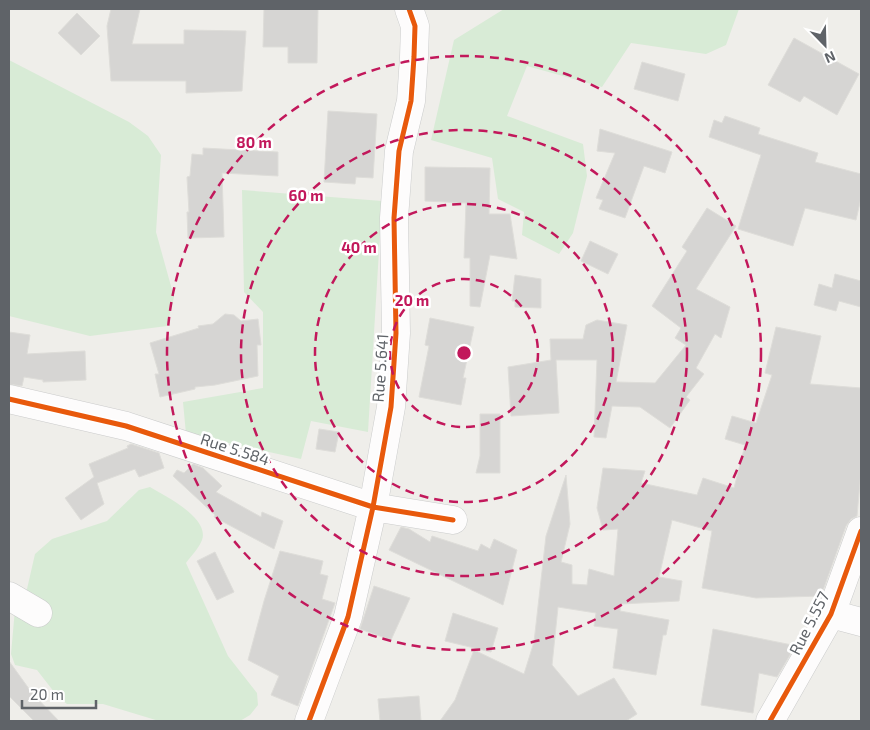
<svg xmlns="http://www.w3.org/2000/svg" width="870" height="730" viewBox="0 0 870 730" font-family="'Exo 2',sans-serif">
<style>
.green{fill:#d8ebd6}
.building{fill:#d6d5d3;stroke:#deddd9}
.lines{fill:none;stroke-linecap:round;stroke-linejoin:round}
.minor-casing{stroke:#cbcccc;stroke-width:29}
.minor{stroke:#fdfcfc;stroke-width:28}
.cycleway-casing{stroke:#fff;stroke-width:8}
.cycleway{stroke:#e8590c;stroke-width:5}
.ring{fill:none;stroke:#c2185b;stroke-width:2.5;stroke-dasharray:9 6}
.labels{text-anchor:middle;stroke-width:5;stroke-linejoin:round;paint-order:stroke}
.street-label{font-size:16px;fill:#5f6368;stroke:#fff}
.centre{fill:#c2185b;stroke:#fff;stroke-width:2.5}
.ring-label{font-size:15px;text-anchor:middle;font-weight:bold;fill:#c2185b;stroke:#fff;stroke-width:5;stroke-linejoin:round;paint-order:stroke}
</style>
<rect width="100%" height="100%" fill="#efeeea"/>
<path class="green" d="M504 9H739L726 45 706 54 631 43 602 87 527 66 507 116 583 144 587 176 573 233 559 254 522 235 524 212 498 199 492 158 431 140 454 40Z
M9 60 129 122 148 136 161 155 156 232 174 297 167 326 90 336 9 316Z
M242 190 382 201 368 432 311 421 301 459 186 434 183 402 263 388V312L244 292Z
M150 487C165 496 210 518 202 540 199 548 191 556 186 563L228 656 257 693 258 705 250 715 240 721H159L103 704H67L58 697 37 670 15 665 11 654 15 609 27 589 35 554 52 539 107 521 139 490Z"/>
<path class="building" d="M111 9H140L132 44H184V30L246 31 242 91 186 93V81H111L107 26Z
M264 9H318L317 63H288V47H263Z
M77 13 100 36 81 55 58 33Z
M794 38 859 74 837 115 804 96 800 102 768 85Z
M642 62 685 74 678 101 634 89Z
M328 111 377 114 373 178 356 177 355 184 324 182Z
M725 116 760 128 758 134 818 153 815 162 861 174V198L856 220 805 208 793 246 738 229 761 155 709 137 714 120 722 123Z
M600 129 672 152 665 173 644 166 625 218 599 209 603 200 596 198 615 153 597 151Z
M203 148 278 152V176L222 173 224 237 188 238 187 212H189L187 177 190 176 192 154 203 155Z
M425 167 490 168 489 214H510L517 259 490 255 480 307 470 306V258H464L466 203 425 201Z
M707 208 736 226 696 289 730 307 721 338 715 334 696 368 704 374 686 397 690 400 670 428 640 407 612 406 606 438 594 437 597 360H556L559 413 511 416 508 367 551 360 550 339H583L586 325 597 320 627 325 616 382 655 383 686 345 675 338 681 328 652 306 687 251 682 247Z
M590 241 618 254 608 274 581 261Z
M835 274 861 281V307L839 301 836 311 814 305 819 284 832 288Z
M515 275 541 279V308L515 307V301H512Z
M225 314 234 315 241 321 258 319 261 345H257L258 376 215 385 195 387V389L160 397 155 374H159L150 343 199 328 198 326 213 324Z
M430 318 474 327 463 378H466L461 405 419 397 429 346 425 345Z
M776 327 821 336 810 384 861 388V472L857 516 851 519 846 526 821 596 756 598 702 588 712 531 672 520 659 577 682 581 679 601 621 604 620 611 669 620 666 635H663L656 675 613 668 618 629 594 626 596 613 558 607 552 665 578 696 614 678 637 714 626 721H440L455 700 474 650 524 674 534 642 546 536 566 475 570 524 561 562 572 565V584L587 585 589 569 614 576 618 529 603 530 597 508 603 468 645 471 641 483 697 495 703 478 734 488 745 445 725 439 732 416 756 423 772 375 765 373Z
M9 332 30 335 27 354 85 351 86 380 43 382V380L24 377 22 386 9 384Z
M480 414H500V473H476L480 456Z
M319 429 339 432 335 452 316 449Z
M131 444 159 453 164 468 139 477 135 469 97 483 104 504 81 520 65 498 94 477 89 464 128 448 127 446Z
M193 464 203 468 222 486 216 492 261 517 262 512 283 521 274 549 214 517 215 515 173 476 177 470 184 473Z
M401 527 409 529 430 542 432 536 478 551 481 544 490 549 494 539 517 550 503 605 389 550Z
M280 551 323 561 320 574 328 576 322 599 335 603 298 706 271 695 279 676 248 660 264 601Z
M215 552 234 592 217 600 197 561Z
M374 586 410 598 391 640 360 629Z
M453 613 498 628 491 652 445 641Z
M713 629 792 645 790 655 777 677 759 673 753 713 701 705Z
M9 661 32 693 59 721H34L9 696Z
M419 696 421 721H380L378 699Z"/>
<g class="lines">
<defs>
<path id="minor" d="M9 399 126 426 373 507 453 520
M9 596 38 613
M831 614 861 622
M309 721 348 617 373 507 391 407 396 333 394 218 399 151 411 101 414 57 415 26 409 9
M770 721 831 614 861 531"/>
</defs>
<use href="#minor" class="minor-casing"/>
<use href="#minor" class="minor"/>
<defs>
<path id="cycleway" d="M9 399 126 426 373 507 453 520
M309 721 348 617 373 507 391 407 396 333 394 218 399 151 411 101 414 57 415 26 409 9
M770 721 831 614 861 531"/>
</defs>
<use href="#cycleway" class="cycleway-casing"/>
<use href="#cycleway" class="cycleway"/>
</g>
<g class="ring">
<circle cx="464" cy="353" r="74"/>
<circle cx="464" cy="353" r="149"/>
<circle cx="464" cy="353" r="223"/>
<circle cx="464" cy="353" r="297"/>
</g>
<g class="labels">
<g class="street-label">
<text transform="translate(380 368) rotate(-86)" y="6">Rue 5.641</text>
<text transform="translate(235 449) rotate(18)" y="6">Rue 5.584</text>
<text transform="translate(809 623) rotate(-63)" y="6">Rue 5.557</text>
</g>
</g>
<circle cx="464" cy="353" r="8" class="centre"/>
<g class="ring-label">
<text x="254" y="148">80 m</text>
<text x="306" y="201">60 m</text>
<text x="359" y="253">40 m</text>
<text x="412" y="306">20 m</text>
</g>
<rect width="870" height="730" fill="none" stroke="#5f6368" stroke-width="20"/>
<g transform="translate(825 45) rotate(157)" stroke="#ffffff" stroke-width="4" paint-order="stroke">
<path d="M0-4L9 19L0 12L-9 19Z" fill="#5f6368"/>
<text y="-8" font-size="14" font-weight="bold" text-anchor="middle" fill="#5f6368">N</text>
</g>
<path d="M22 700v8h74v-8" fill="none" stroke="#5f6368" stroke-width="2.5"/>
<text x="30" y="700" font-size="15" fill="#5f6368" stroke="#ffffff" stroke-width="4" paint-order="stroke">20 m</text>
</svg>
